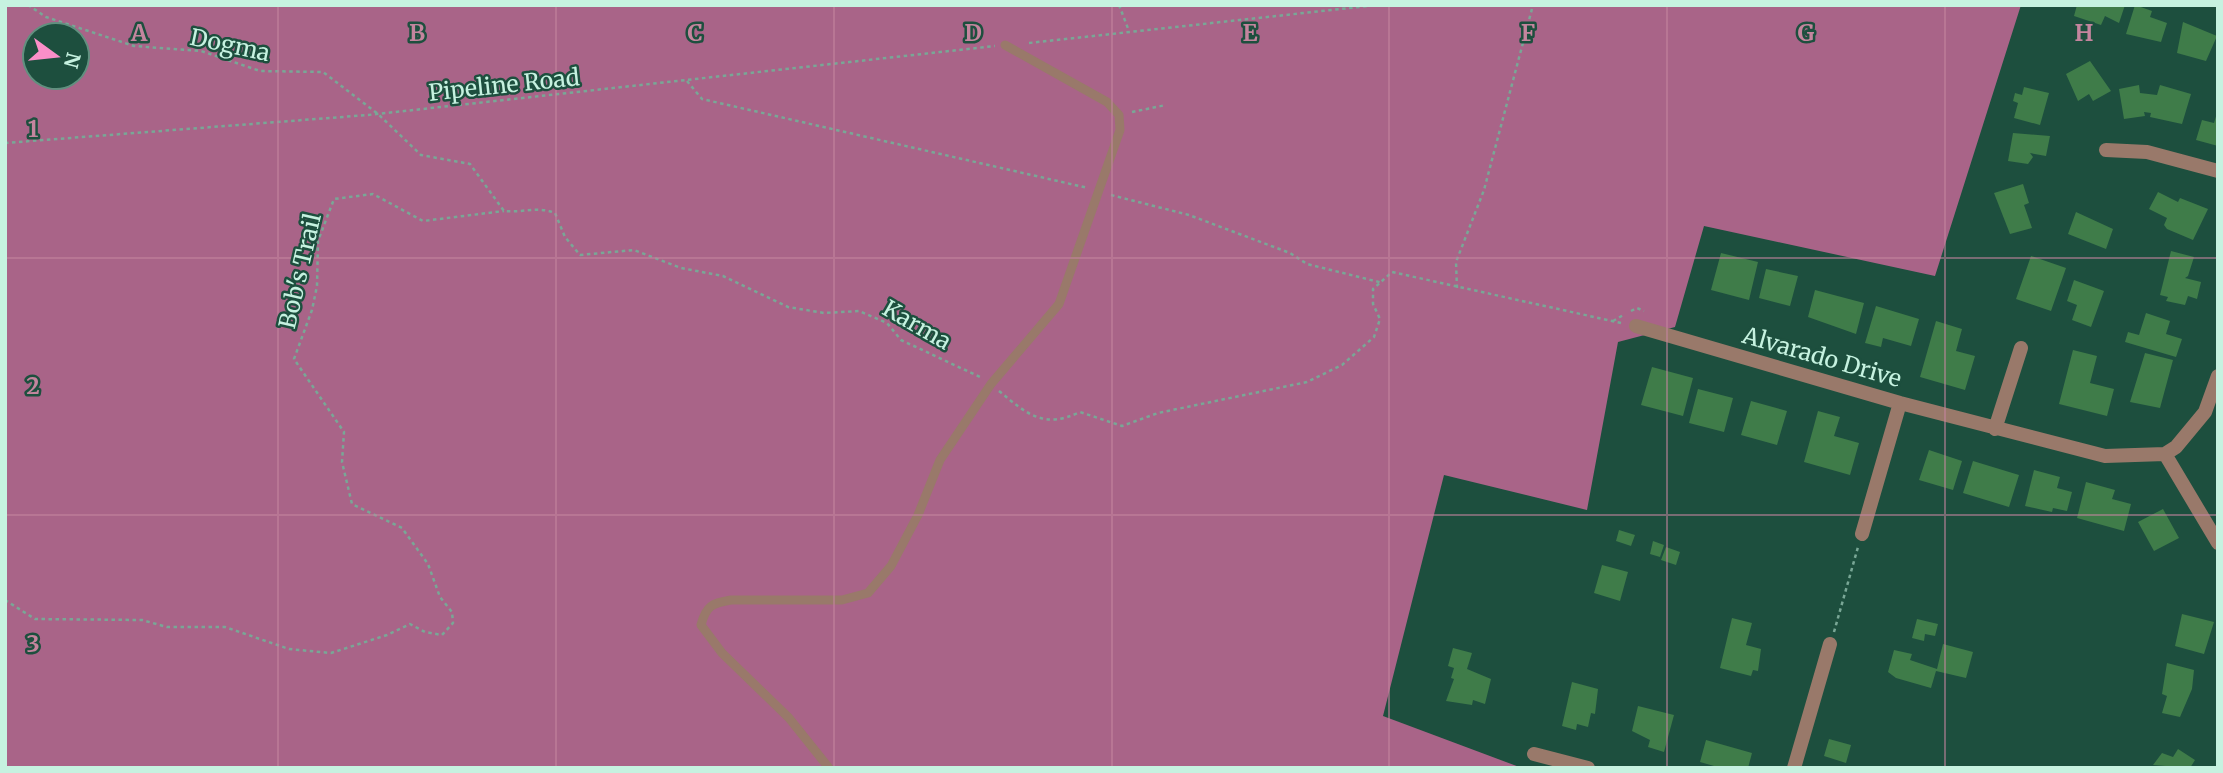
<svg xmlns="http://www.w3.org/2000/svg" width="2223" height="773" viewBox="0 0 2223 773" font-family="Merriweather,serif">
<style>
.forest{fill:#a96488;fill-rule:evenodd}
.building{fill:#3f7c49}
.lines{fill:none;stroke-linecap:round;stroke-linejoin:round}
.path{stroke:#79a796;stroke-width:2.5;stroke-dasharray:3.5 3.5;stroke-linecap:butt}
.service{stroke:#99796a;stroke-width:9}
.minor{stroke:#99796a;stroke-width:14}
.grid{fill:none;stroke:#c4859e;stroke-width:2;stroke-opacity:0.55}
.labels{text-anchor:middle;stroke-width:5;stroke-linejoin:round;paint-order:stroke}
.street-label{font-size:23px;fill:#c6f2e0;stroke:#1d4f3e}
.grid-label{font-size:23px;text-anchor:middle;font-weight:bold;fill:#c4859e;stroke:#1d4f3e;stroke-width:5;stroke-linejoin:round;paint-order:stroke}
</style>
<rect width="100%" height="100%" fill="#1d4f3e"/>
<path class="forest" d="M5 5H2021L1935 276 1704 226 1675 327 1618 342 1587 510 1444 475 1383 716 1522 768H5ZM35 35H77V77H35Z"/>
<path class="building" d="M2077 5H2125L2119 23 2105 16 2101 25 2074 16Z
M2135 5 2152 11 2150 17 2167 23 2161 42 2126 34Z
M2183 22 2217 36 2206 61 2177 53Z
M2090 61 2111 91 2093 101 2089 94 2078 101 2066 74Z
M2139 85 2140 93 2157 95 2160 85 2191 94 2182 124 2150 117 2151 113 2144 112 2145 116 2124 119 2119 89Z
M2024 87 2049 93 2040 125 2014 118 2018 103 2013 101 2015 93 2022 95Z
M2217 113 2218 146 2196 140 2202 120 2214 123Z
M2013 133 2050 136 2046 156 2030 153 2033 157 2028 164 2008 161Z
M2023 184 2029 203 2024 205 2032 228 2010 234 1994 193Z
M2158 192 2178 202 2180 198 2208 209 2193 240 2167 229 2164 225 2167 218 2149 209Z
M2076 212 2113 229 2106 249 2068 234Z
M2171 251 2194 257 2188 276 2185 278 2201 282 2197 299 2188 296 2185 305 2166 301 2168 297 2160 295Z
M1721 253 1758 262 1749 300 1711 290Z
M2031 256 2066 268 2051 311 2016 299Z
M1766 269 1798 276 1790 306 1759 298Z
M2074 280 2104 291 2091 327 2072 320 2077 305 2067 301Z
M1815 290 1864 303 1856 334 1808 317Z
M1876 306 1919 319 1911 346 1883 338 1881 347 1865 343Z
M2146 313 2170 321 2166 334 2182 339 2176 357 2125 342 2128 332 2139 335Z
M1936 321 1962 329 1956 351 1975 356 1965 390 1920 377Z
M2073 350 2097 356 2090 383 2114 389 2107 416 2059 404Z
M2145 353 2173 360 2160 408 2130 402Z
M1652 367 1693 378 1683 416 1641 405Z
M1698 389 1733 398 1724 432 1689 423Z
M1751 401 1787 411 1777 445 1741 435Z
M1818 411 1840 417 1834 436 1859 443 1850 475 1804 462Z
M1929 450 1962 461 1953 490 1919 480Z
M1973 461 2019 475 2009 507 1963 493Z
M2034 470 2060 477 2057 488 2072 492 2067 511 2053 508 2052 512 2025 506Z
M2086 482 2115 490 2112 499 2131 504 2124 531 2077 518Z
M2163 509 2179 538 2154 551 2138 522Z
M1619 530 1635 535 1631 546 1616 541Z
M1653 541 1664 545 1660 557 1650 554Z
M1666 547 1680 552 1676 565 1661 560Z
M1602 565 1628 572 1620 601 1594 593Z
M2182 614 2214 622 2204 654 2175 646Z
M1732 618 1752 623 1746 645 1761 649 1758 671 1753 670 1751 676 1720 668Z
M1917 619 1938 624 1935 636 1925 634 1924 641 1912 638Z
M1943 644 1973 652 1966 678 1936 671 1931 688 1896 678 1888 672 1894 650 1912 654 1910 660 1937 669Z
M1453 648 1472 653 1467 669 1491 679 1485 704 1473 700 1472 705 1446 701 1454 679 1451 678 1454 668 1448 666Z
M2167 663 2194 670 2192 689 2180 717 2162 713 2167 696 2162 694Z
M1572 682 1598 689 1595 714 1591 713 1588 727 1577 724 1576 730 1562 726Z
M1638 706 1674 715 1664 752 1648 747 1650 740 1632 731Z
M1829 739 1851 745 1846 763 1824 756Z
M1706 740 1752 753 1748 768H1721L1700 762Z
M2178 749 2195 760 2190 768 2153 765 2162 753 2173 757Z"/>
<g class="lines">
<path class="path" d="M28 5 46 17 134 46 201 51 260 71 323 72 378 114 421 155 470 164 504 211C522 213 538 206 555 213L565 237 580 255 634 250 681 268 723 276 788 307 824 313 859 311 887 323 901 340 980 377
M1119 5 1129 31
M1029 43 1377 5
M687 81 702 99 1088 188
M1132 112 1166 105
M5 143 368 115 995 46
M1111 195 1189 215 1290 253 1307 264 1383 283
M1457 288 1456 262 1484 190 1533 5
M1631 311 1637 308 1644 311
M1613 321 1625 314
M999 391C1028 415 1044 429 1080 412L1122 426 1158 413 1307 382 1342 365 1374 337 1380 319 1373 304V289L1392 272 1621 323
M5 600 35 619 142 620 167 627H225L289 649 331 653 387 635 410 624 425 632 442 635 453 623 452 612 440 597 428 564 402 528 352 504 342 462 344 432 294 359 312 310 317 286 318 241 334 199 373 194 423 221 504 211
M1834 632 1858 547"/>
<path class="service" d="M829 768 789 718 722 653 701 625C706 606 712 603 731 600H842L868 593 891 566 918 515 940 460 991 384 1059 304 1120 130 1119 115 1107 102 1005 45"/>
<path class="minor" d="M2106 150 2147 152 2218 171
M1636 326 1900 403 2105 456 2165 454 2176 447 2205 412 2218 376
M1995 429 2021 348
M2165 454 2218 543
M1862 534 1900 403
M1534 754 1588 768
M1794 768 1830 644"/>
</g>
<path class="grid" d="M278 5V768M556 5V768M834 5V768M1112 5V768M1389 5V768M1667 5V768M1945 5V768M5 258H2218M5 515H2218"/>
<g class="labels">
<g class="street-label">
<text transform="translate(230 45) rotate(12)" y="8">Dogma</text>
<text transform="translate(504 85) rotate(-6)" y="8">Pipeline Road</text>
<text transform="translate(300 271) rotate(-77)" y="8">Bob's Trail</text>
<text transform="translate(917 325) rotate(30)" y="8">Karma</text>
<text transform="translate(1822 357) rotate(16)" y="8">Alvarado Drive</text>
</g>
</g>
<g class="grid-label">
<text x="139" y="41">A</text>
<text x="417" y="41">B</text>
<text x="695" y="41">C</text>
<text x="973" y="41">D</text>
<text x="1250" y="41">E</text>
<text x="1528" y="41">F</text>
<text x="1806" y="41">G</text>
<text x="2084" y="41">H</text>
<text x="33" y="137">1</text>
<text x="33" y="394">2</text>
<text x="33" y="652">3</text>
</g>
<rect width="2223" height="773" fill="none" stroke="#c6f2e0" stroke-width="14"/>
<g transform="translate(56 56) rotate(105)"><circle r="33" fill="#1d4f3e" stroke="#61907f" stroke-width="2"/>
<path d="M0-5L12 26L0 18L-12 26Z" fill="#fa8fc8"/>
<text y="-10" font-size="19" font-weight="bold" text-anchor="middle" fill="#c6f2e0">N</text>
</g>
</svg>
